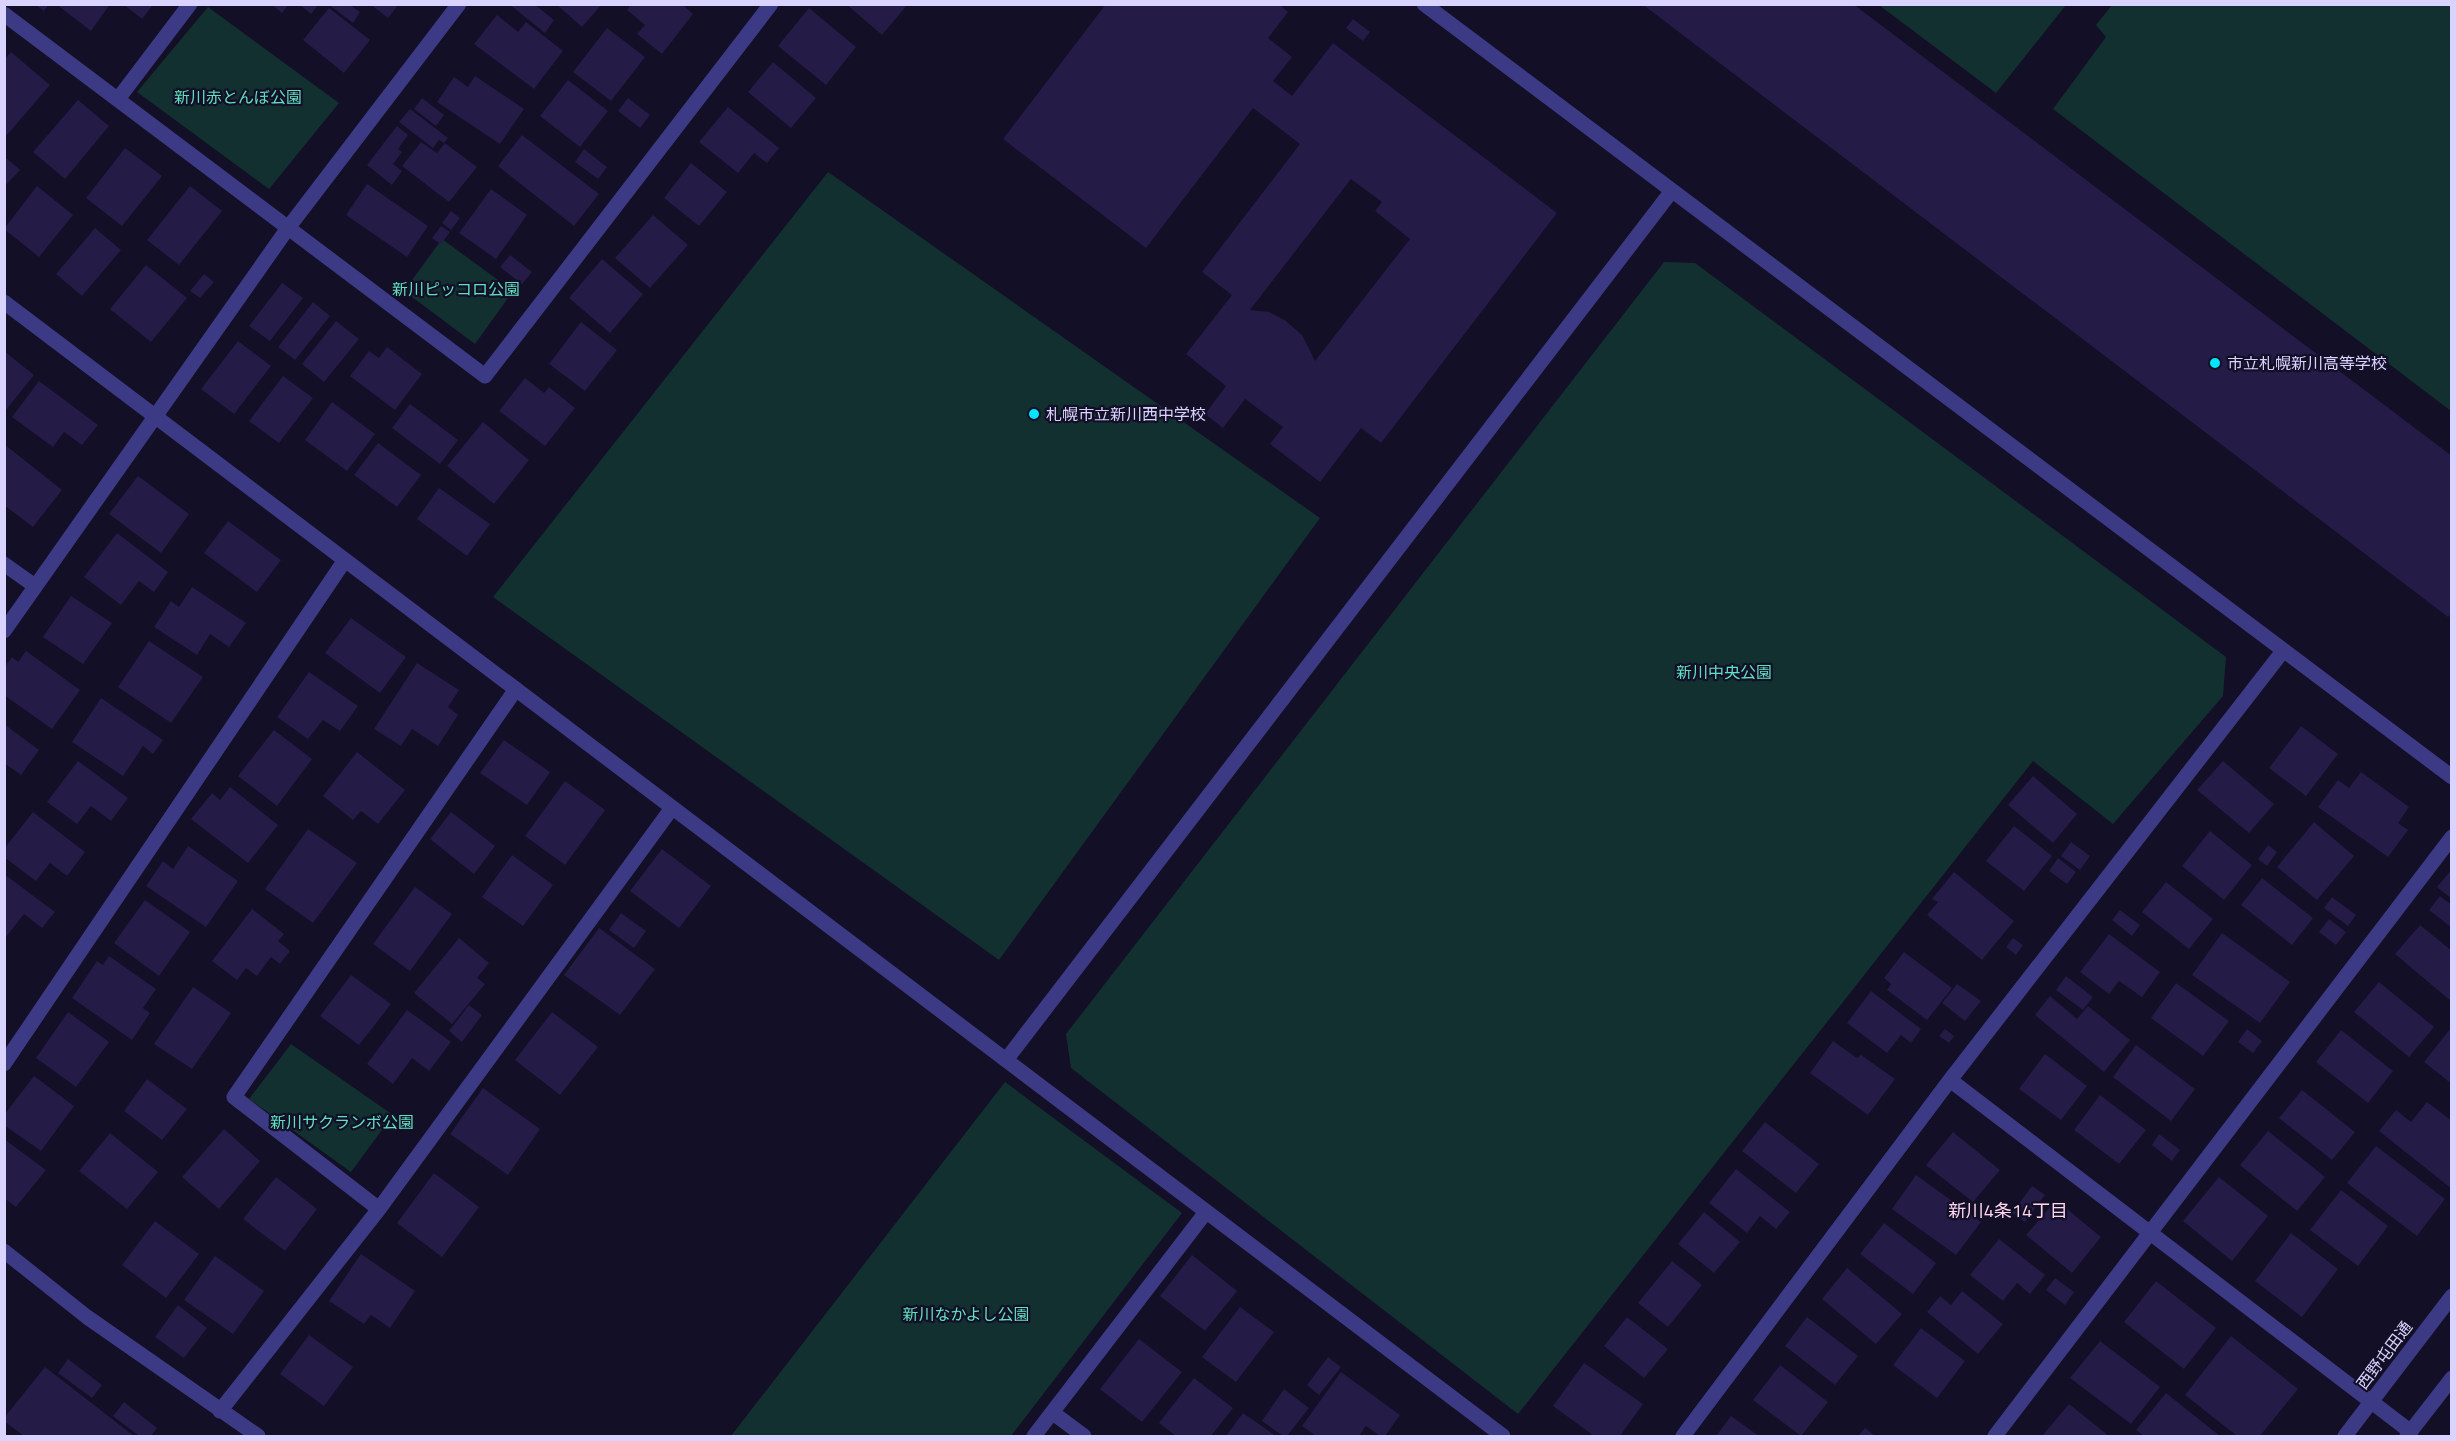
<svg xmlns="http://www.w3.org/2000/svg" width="2456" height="1441" viewBox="0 0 2456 1441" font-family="'Titillium Web','Noto Sans JP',sans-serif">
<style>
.green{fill:#12302f}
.building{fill:#241b47;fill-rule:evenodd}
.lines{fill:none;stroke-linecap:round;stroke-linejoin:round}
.minor{stroke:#3d3a85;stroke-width:15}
.tertiary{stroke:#3d3a85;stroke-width:15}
.poi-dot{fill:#00e5ff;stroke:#130f26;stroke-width:2}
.labels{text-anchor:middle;stroke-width:4.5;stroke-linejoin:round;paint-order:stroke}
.park-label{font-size:16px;fill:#5fe0c0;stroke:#130f26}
.poi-label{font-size:16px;fill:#d9d4ff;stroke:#130f26;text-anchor:start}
.street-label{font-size:16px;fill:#d9d4ff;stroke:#130f26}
.neighbourhood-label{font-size:18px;fill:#ffd6f0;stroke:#130f26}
</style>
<rect width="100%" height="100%" fill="#130f26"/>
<path class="green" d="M1879 5H2066L1996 93Z
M2112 5H2451V411L2053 109 2106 37 2096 25Z
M208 7 339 103 269 189 137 92Z
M828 172 1320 518 999 960 493 597Z
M442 239 513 291 475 344 404 291Z
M1664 262 1695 263 2226 657 2223 696 2113 824 2033 761 1518 1414 1071 1068 1066 1034Z
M291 1044 393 1115 351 1172 249 1099Z
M1005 1082 1182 1213 1011 1436H731Z"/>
<path class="building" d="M34 4H49L44 11Z
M56 4H110L91 31Z
M123 4H150L152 6 142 19Z
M271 4H289L282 13Z
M299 4H319L311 14Z
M328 4H349L360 12 353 23Z
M370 4H399L388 18Z
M509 4H534L554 20 545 33Z
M556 4H602L582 27Z
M631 4H682L693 14 662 54 637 34 645 25 627 10Z
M846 4H908L882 35Z
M1106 4H1279L1288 12 1268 38 1292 57 1273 81 1292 96 1333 43 1557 213 1381 443 1361 428 1320 482 1270 444 1283 427 1245 399 1223 428 1205 414 1226 386 1186 354 1232 295 1202 272 1300 144 1253 108 1146 248 1003 139ZM1351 179 1382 202 1375 211 1410 239 1315 361 1302 335 1286 321 1269 312 1250 310Z
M1642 4H1853L2452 456V613L2448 617Z
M329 8 370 40 344 73 303 40Z
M809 8 856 47 826 85 778 46Z
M497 15 518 32 526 22 563 51 534 89 474 44Z
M1353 19 1370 32 1363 41 1346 28Z
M607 28 645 57 611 101 573 72Z
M11 52 50 85 7 135 4 132V60Z
M773 62 816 98 791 128 748 92Z
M475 76 524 109 500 144 437 102 454 77 468 87Z
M568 80 608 111 580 147 540 116Z
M422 98 444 115 436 126 414 109Z
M628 98 650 115 640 128 618 111Z
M78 100 109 126 65 179 33 152Z
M728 107 779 148 767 163 754 153 738 173 699 142Z
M410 109 448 138 444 143 439 140 433 148 399 122Z
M397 126 408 135 398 149 402 152 393 164 402 171 392 185 367 165Z
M522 135 599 194 574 226 498 166Z
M421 142 437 153 445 143 477 167 449 202 402 166Z
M125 148 162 176 122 226 86 198Z
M584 149 607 167 598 179 575 162Z
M4 156 20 170 4 187Z
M691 163 727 192 699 226 664 198Z
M367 184 428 226 407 257 346 215Z
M37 186 73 215 39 257 4 229Z
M190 186 222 211 179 265 147 240Z
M491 189 527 215 496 259 459 233Z
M451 211 460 218 451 230 442 223Z
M653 215 688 245 650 288 615 258Z
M441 226 450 232 441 244 432 238Z
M95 228 121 250 82 296 56 274Z
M510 255 532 272 522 284 500 267Z
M602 259 643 294 610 333 569 298Z
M146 265 187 298 151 342 110 309Z
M204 274 214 282 200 298 190 291Z
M282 283 303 298 270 341 249 326Z
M313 302 330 316 295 360 278 347Z
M336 321 359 339 324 382 302 364Z
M581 322 617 350 585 391 549 364Z
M238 341 271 366 234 414 201 389Z
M387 347 422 374 395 410 350 376 369 351 379 358Z
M4 351 34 375 6 410 4 408Z
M283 376 313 398 279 443 249 421Z
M525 378 544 393 549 387 575 408 545 446 499 411Z
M39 381 98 425 82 445 64 432 53 447 12 417Z
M332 402 375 434 347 471 305 440Z
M410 404 458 440 440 464 392 428Z
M483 422 529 460 494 504 447 466Z
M378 443 421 475 397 507 354 475Z
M4 444 62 490 33 527 4 505Z
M138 476 189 514 161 553 109 514Z
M439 488 490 524 467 556 417 519Z
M228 521 281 560 257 592 204 553Z
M117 533 168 572 154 592 139 581 121 605 84 577Z
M192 587 246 623 229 647 210 634 197 655 154 627 171 601 179 607Z
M71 596 112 623 83 664 43 637Z
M351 618 406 657 380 693 325 653Z
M149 641 203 677 171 723 118 687Z
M26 651 80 690 52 729 4 695V668L12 657 18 662Z
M417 663 459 690 448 707 458 715 438 746 412 729 401 746 374 729Z
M309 672 358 706 340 731 323 720 308 739 277 717Z
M101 698 163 740 153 754 143 746 123 776 72 742Z
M4 724 39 750 21 775 4 763Z
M2301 726 2338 754 2306 796 2269 768Z
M274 730 312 759 277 806 238 776Z
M504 740 550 772 527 805 480 773Z
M357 752 405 790 378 824 361 811 353 820 323 796Z
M78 761 128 798 111 821 91 806 77 824 47 802Z
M2223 761 2274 804 2249 833 2197 790Z
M2361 772 2409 807 2398 823 2408 830 2388 857 2318 807 2338 780 2349 788Z
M2033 776 2077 814 2053 843 2008 805Z
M565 781 605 810 565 865 525 836Z
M230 787 278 825 248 863 191 819 212 793 220 800Z
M33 812 85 852 67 876 50 863 36 881 4 857V849Z
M451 812 495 846 474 874 430 839Z
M2314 822 2354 856 2317 900 2277 867Z
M2014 826 2052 856 2024 891 1986 861Z
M308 829 357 863 313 923 265 889Z
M2210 831 2252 865 2224 900 2182 866Z
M2071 842 2090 856 2080 870 2061 856Z
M2268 845 2277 852 2267 866 2258 859Z
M188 846 238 881 206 927 146 886 163 861 173 869Z
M662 849 711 886 679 928 630 891Z
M512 855 553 885 523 926 482 897Z
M2058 858 2076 872 2067 884 2049 871Z
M2452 869V899L2437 887Z
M1954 872 2014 921 1982 960 1927 915 1938 902 1932 899Z
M4 874 55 912 42 928 24 914 6 937 4 935Z
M2262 878 2313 918 2292 945 2241 905Z
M2166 882 2213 919 2189 949 2142 912Z
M415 887 452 914 410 971 373 944Z
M2440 896 2452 905V928L2429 910Z
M2332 897 2356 915 2348 926 2324 908Z
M145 900 190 932 159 976 114 943Z
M252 909 284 934 278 941 290 951 280 964 271 957 257 976 246 968 237 980 212 961Z
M2120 910 2140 925 2132 936 2112 920Z
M621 913 646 931 634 948 609 930Z
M2329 919 2346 932 2336 945 2319 932Z
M2420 925 2452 951V1002L2395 954Z
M599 928 655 969 620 1015 564 975Z
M2222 933 2290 982 2260 1023 2192 975Z
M2109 934 2160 972 2142 997 2119 981 2109 994 2080 972Z
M459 938 489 963 477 978 485 984 452 1024 414 993Z
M2013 938 2023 945 2016 955 2006 947Z
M1904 952 1952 988 1927 1020 1887 990 1891 984 1884 978Z
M109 956 156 989 143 1008 150 1013 132 1040 72 998 97 961 103 965Z
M351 975 391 1004 359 1045 320 1016Z
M2066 976 2093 997 2083 1010 2056 990Z
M2379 982 2434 1027 2409 1057 2354 1012Z
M2176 983 2229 1021 2203 1056 2151 1018Z
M1957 984 1981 1001 1965 1021 1942 1003Z
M193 987 231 1013 192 1069 154 1044Z
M1871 991 1921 1029 1911 1043 1901 1035 1887 1053 1847 1023Z
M2050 996 2077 1019 2088 1006 2130 1040 2104 1072 2035 1015Z
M469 1005 482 1015 462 1042 449 1031Z
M407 1010 451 1042 429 1071 412 1058 393 1084 367 1064Z
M68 1012 109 1042 76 1087 36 1058Z
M552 1012 598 1047 560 1095 515 1060Z
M1945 1029 1954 1036 1949 1043 1939 1036Z
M2247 1029 2262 1041 2253 1053 2238 1042Z
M2450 1029 2452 1030V1084L2424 1062Z
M2341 1030 2393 1071 2368 1103 2316 1062Z
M1833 1041 1857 1058 1861 1055 1895 1079 1868 1115 1810 1073Z
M2136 1045 2195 1089 2171 1121 2113 1077Z
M2045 1054 2087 1086 2061 1120 2019 1089Z
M34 1076 74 1106 41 1151 4 1125V1115Z
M147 1079 187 1109 162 1140 124 1111Z
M483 1088 540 1129 508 1175 450 1134Z
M2302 1090 2355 1132 2332 1160 2279 1118Z
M2100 1095 2146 1130 2119 1164 2074 1130Z
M2427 1102 2452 1121V1189L2379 1131 2396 1110 2411 1122Z
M1765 1122 1819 1164 1796 1193 1742 1151Z
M224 1129 260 1161 219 1209 182 1177Z
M2268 1131 2325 1177 2297 1211 2240 1165Z
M1953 1132 2000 1170 1973 1202 1926 1165Z
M110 1133 158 1172 127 1209 79 1171Z
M2159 1134 2180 1150 2172 1161 2152 1145Z
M4 1139 46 1170 16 1207 4 1198Z
M2376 1146 2445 1199 2417 1236 2347 1183Z
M1736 1169 1790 1212 1776 1229 1760 1216 1747 1233 1709 1203Z
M434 1173 479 1207 442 1257 397 1223Z
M1916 1175 1981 1222 1956 1255 1892 1209Z
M276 1177 317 1209 285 1251 243 1219Z
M2219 1177 2268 1216 2232 1261 2183 1221Z
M2032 1186 2045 1195 2025 1222 2012 1213Z
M2341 1190 2388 1226 2358 1266 2310 1230Z
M2056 1200 2101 1237 2072 1273 2026 1235Z
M1704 1212 1740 1242 1714 1273 1678 1244Z
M155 1221 199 1254 166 1298 122 1265Z
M1884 1223 1936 1263 1913 1294 1860 1254Z
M2291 1233 2338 1269 2302 1317 2255 1281Z
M1999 1239 2045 1275 2030 1294 2017 1283 2003 1301 1970 1275Z
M361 1254 415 1291 390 1328 371 1315 364 1324 329 1301Z
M1192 1255 1237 1291 1205 1331 1160 1296Z
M215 1256 264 1291 233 1334 184 1300Z
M1672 1261 1702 1285 1668 1327 1638 1303Z
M1847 1268 1902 1314 1876 1344 1822 1299Z
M2055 1278 2074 1292 2065 1305 2046 1290Z
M2156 1281 2216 1328 2184 1369 2124 1322Z
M1962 1291 2003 1324 1978 1354 1927 1312 1940 1296 1951 1305Z
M178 1305 207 1328 184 1358 155 1337Z
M1240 1307 1274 1332 1236 1382 1202 1357Z
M1627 1317 1668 1349 1644 1378 1604 1346Z
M1807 1317 1858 1356 1835 1385 1785 1346Z
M1921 1328 1965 1361 1937 1398 1893 1365Z
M309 1335 353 1367 324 1406 280 1374Z
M2231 1336 2298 1389 2260 1436H2237L2185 1395Z
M1139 1339 1182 1372 1142 1422 1100 1389Z
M2100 1341 2160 1387 2131 1424 2070 1378Z
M1328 1357 1341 1367 1319 1395 1307 1385Z
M68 1359 102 1385 92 1398 58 1373Z
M1584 1363 1643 1404 1620 1436H1594L1553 1406Z
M1780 1365 1828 1402 1801 1436 1753 1400Z
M45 1367 134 1436H24L4 1421V1418Z
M1341 1372 1400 1415 1385 1436H1380L1366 1426 1359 1436H1316L1302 1426Z
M1194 1378 1233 1408 1211 1436H1176L1159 1423Z
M1284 1389 1309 1408 1287 1436H1283L1262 1421Z
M2166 1393 2220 1436H2144L2136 1430Z
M124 1402 157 1428 151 1436H139L113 1416Z
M2069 1404 2109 1436H2042Z
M1243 1413 1276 1436H1226Z
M1731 1416 1759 1436H1716Z
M1865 1428 1875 1436H1858Z"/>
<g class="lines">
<path class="minor" d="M1424 4 2452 777
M4 14 485 376 771 4
M118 99 190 4
M4 302 1503 1436
M4 564 35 586
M4 631 288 228 459 4
M1006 1060 1671 192
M4 1064 345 560
M1950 1080 2411 1432
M379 1209 234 1097 516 689
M4 1251 87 1317 258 1436
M220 1411 379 1209 672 808
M1053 1413 1084 1436
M1034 1436 1206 1212
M1683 1436 1950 1080 2283 651
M1995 1436 2452 837"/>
<path class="tertiary" d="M2345 1436 2452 1296
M2407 1436 2452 1378"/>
</g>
<g class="poi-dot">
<circle cx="2215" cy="363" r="6"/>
<circle cx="1034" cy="414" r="6"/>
</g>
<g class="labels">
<g class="park-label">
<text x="238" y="103">新川赤とんぼ公園</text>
<text x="456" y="295">新川ピッコロ公園</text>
<text x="1724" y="678">新川中央公園</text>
<text x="342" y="1128">新川サクランボ公園</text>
<text x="966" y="1320">新川なかよし公園</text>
</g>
<g class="poi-label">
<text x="2227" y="369">市立札幌新川高等学校</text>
<text x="1046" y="420">札幌市立新川西中学校</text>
</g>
<g class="street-label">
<text transform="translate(2384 1355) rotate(-53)" y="6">西野屯田通</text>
</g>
<g class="neighbourhood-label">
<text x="2008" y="1217">新川4条14丁目</text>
</g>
</g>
<rect width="2456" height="1441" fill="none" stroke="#d9d4ff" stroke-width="12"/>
</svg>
